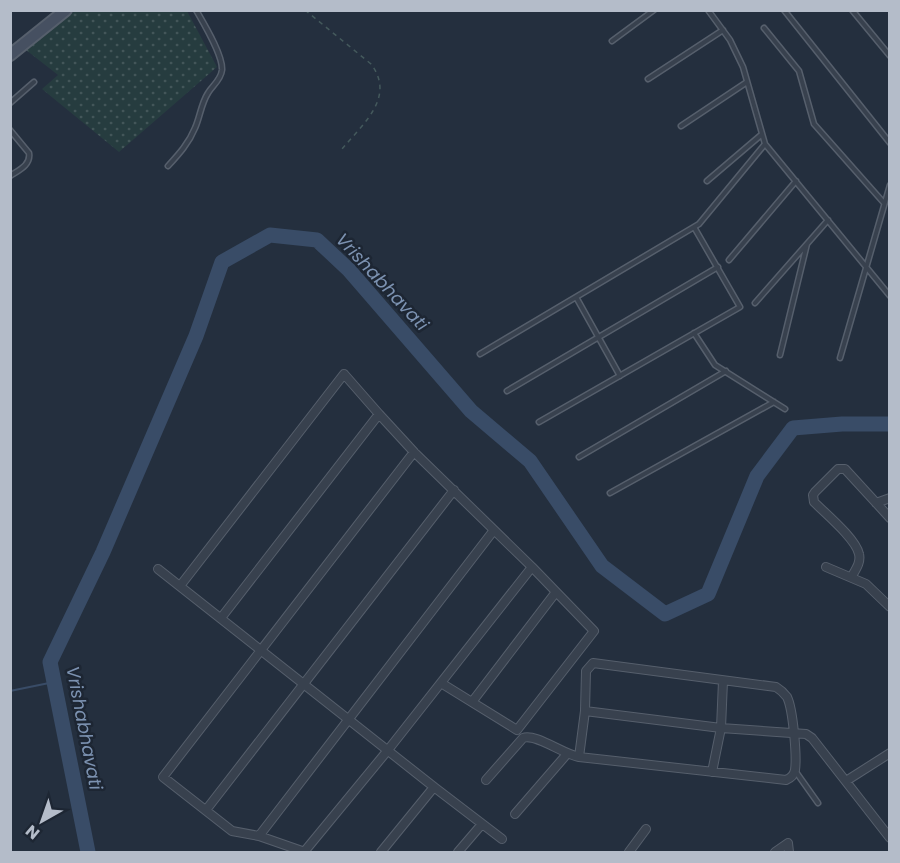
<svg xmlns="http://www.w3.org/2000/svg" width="900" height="863" viewBox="0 0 900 863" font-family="Poppins,sans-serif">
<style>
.grass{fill:url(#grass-dots)}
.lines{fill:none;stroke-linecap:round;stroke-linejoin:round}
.stream{stroke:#394c67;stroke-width:2}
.river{stroke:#394c67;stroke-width:15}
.lane-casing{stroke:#565f6c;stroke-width:7}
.street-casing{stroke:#565f6c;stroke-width:10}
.secondary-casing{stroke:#565f6c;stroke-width:14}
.path{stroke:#44595c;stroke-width:1.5;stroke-dasharray:4.5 4.5;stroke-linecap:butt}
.lane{stroke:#38414e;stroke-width:4}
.street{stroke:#38414e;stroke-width:8}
.secondary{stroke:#465061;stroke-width:10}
.labels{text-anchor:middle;stroke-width:5;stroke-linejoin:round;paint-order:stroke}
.water-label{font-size:18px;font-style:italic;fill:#7c92b1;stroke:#1d2633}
</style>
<defs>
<pattern id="grass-dots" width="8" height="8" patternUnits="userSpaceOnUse" patternTransform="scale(1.5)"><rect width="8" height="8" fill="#263c3f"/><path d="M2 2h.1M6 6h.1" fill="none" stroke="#435659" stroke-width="1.8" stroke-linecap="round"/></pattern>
</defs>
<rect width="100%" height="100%" fill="#242f3e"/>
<path class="grass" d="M75 11H187L217 67 119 152 42 89 58 75 26 50Z"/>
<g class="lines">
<path class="stream" d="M10 691 54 682"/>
<path class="river" d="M88 852 50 662 103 552 196 336 222 262 270 235 317 240 349 270 471 411 530 461 602 566 665 614 708 594 757 476 793 428 842 424H890"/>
<defs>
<path id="lane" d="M708 10 730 40 743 67 765 144 890 296
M784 10 890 143
M852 10 890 56
M764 28 799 71 814 124 884 203
M612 41 654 10
M648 79 723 30
M10 103 34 82
M681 126 747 82
M10 130 29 153C31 165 19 170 10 176
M168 166C179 154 189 143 195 128 200 117 201 104 208 93 212 86 221 80 222 70 223 55 204 24 196 10
M707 181 761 135
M729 260 796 181
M576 297 620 376
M755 303 828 220
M694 333 715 365 785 409
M480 354 699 224 765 144
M780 355 807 244
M840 358 890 185
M507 391 718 267
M539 422 740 307 694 227
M579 457 726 371
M610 493 774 402
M796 772 818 803"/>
<path id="street" d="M876 503 890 498
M826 567 866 584 890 607
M158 569 434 787 381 852
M852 576C856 569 861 562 859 554 856 539 826 514 814 502L813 495 815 492 838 469H845L890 518
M180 586 344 374 379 414
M221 618 379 414 414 452
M441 683 517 730 594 631 532 567
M472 702 556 592
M585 711 721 728 806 734 812 738 890 838
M712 772 721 728 723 681
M486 780 523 738C535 733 563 754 579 757L786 780C791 778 794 775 795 770 797 756 793 709 787 697 784 693 781 690 776 687L593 663 586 671 585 711 579 757
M846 781 890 753
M434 787 502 839
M206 810 454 490
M515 814 567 754
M259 836 494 530
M304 852 388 750 532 567 414 452 163 777 232 831 259 836 305 852
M458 852 482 824
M629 852 646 829
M775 852 788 843 789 852"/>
<path id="secondary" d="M10 55 66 10"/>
</defs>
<use href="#lane" class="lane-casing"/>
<use href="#street" class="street-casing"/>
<use href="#secondary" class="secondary-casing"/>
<path class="path" d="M305 10 371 64C396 97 363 124 342 149"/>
<use href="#lane" class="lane"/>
<use href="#street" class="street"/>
<use href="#secondary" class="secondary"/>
</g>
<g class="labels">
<g class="water-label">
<text transform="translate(382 282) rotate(47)" y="6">Vrishabhavati</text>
<text transform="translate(84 728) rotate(79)" y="6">Vrishabhavati</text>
</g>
</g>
<rect width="900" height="863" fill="none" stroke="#b4bcc9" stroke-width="24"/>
<g transform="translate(42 821) rotate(220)" stroke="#1d2633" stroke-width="4.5" paint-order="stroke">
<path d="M0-4.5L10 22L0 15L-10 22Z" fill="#b4bcc9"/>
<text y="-9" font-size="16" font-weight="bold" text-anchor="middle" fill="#b4bcc9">N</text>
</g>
</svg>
